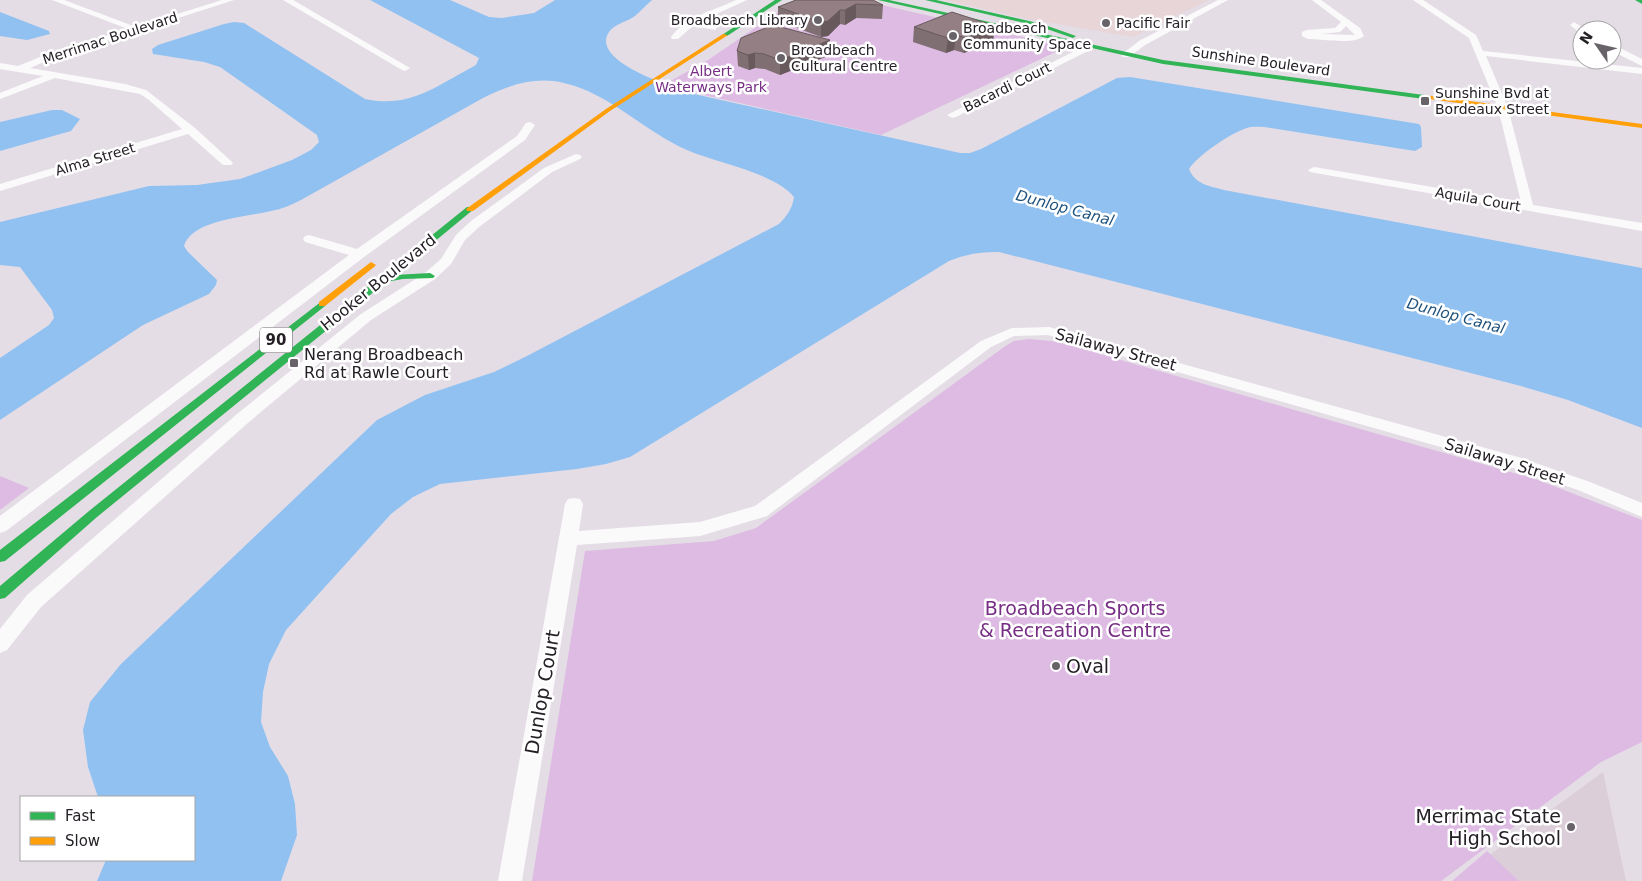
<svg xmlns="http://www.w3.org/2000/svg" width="1642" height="881" viewBox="0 0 1642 881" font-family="'DejaVu Sans',sans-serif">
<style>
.commercial{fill:#e7d5d8}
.education{fill:#dcced9}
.green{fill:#ddbbe3}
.water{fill:#90c1f1}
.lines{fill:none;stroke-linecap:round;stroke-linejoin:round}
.street{fill:#fbfafb;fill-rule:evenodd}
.fast{fill:#30b455;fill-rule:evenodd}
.slow{fill:#ff9f0a;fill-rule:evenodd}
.wall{fill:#7f6e72}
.shaded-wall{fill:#685a5c}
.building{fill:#948084;stroke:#685a5c}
.poi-dot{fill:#686269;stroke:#fff;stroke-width:2}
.labels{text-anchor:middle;stroke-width:5;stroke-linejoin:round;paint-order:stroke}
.far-poi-label{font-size:14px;fill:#252026;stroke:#fff;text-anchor:start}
.far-street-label{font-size:14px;fill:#252026;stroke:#fff}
.far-park-label{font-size:14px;fill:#762e84;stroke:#fff}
.far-water-label{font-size:15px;font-style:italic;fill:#1e527d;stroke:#fff}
.shield{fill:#fff;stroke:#666367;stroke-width:1}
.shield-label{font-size:15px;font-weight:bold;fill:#252026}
.street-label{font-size:16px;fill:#252026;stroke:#fff}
.poi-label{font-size:16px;fill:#252026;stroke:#fff;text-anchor:start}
.near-park-label{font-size:19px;fill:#762e84;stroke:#fff}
.near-poi-label{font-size:19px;fill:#252026;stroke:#fff;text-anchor:start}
.near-street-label{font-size:19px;fill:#252026;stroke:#fff}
</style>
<rect width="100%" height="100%" fill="#e5dde6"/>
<path class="commercial" d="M944 0H1209L1133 37 1027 19Z"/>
<path class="education" d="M1603 772 1626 881H1454Z"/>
<path class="green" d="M796 0H860L1066 47 881 135 695 93 665 84 708 60Z
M1029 339 1051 341 1072 346 1535 479 1642 520V742L1601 762 1441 881H532L585 551 714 541 756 528 1004 347 1014 341Z
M0 476 29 488 0 510Z
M1487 851 1519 881H1452Z"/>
<path class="water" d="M370 0H450L489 17 502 18 534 13 555 0H652C646 5 641 11 635 16 627 22 614 24 609 32 589 62 676 88 694 94L960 153H970L981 149 1117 78 1130 77 1419 124 1421 127 1422 147 1415 151 1271 128C1263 127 1254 126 1247 128 1232 132 1197 156 1189 169 1195 184 1209 186 1224 190L1642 268V428L1568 400 1521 386 999 252C981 252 966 254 949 261L630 457 606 464 577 469 440 484 413 497 391 514 286 630 269 664 263 692 261 722 270 747 288 776 295 804 297 835 281 881H97L106 860H194V797H98L88 767 83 730 90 702 121 664 377 420 425 395 494 372 525 357 779 224C787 216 792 209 794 197 773 172 719 164 687 150 645 132 609 93 564 83 535 76 509 85 483 98L301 200C291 205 282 209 271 211 248 217 192 219 184 246L188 252 217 280 216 285 209 294 143 325 0 420V358L49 325 54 318 52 310 20 267 0 265V222L149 186 197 185 240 179 292 160 311 150 319 142 317 135 220 67 204 62 153 54 152 49 158 45 224 24 234 22 244 23 365 99C410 109 438 85 476 65L479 58Z
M0 12 49 31 50 34 27 40 0 36Z
M52 110H62L80 119 71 131 0 151V122Z"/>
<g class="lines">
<path class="street" d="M52 0H64L136 27 222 0H234L51 59 30 68 125 84 146 90 195 128 231 161 233 163 231 165H223L188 134 0 191V184L182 129 149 100 140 94 55 78 0 99V93L43 76 0 69V63L18 66 45 55 128 29Z
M283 0H293L410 68 405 71 402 70Z
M736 0H747L699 22 716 26V30L693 26 678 39H672L671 37C687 16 713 11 736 0Z
M1218 0H1228L1145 45 1129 57H1123L1121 55 1139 41Z
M1312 0H1321L1360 28 1364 36C1354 45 1322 39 1308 39L1302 36V32L1306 30 1335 28 1341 22ZM1346 26 1355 35 1320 34 1340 32Z
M1413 0H1423L1476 35 1483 51 1642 68V74L1486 56 1508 108 1533 205 1642 223V231L1310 172 1308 170 1314 167 1521 202 1498 108 1469 38Z
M1574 22 1586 30 1579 32 1570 25Z
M1089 44 1094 47 1092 49 956 117 952 118 947 115Z
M1612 44 1642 59V66L1612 51Z
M530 122 535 125 525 140 364 257 6 531 0 533V516L349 255 305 242 303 239 305 236 309 235 357 249 517 136 526 123Z
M576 154 580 155 582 157 580 159 552 172 479 227 465 240 451 264 435 279 371 320 249 422 41 607 7 650 0 653V629L27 595 237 414 361 314 425 273 441 259 456 235 471 221 544 168Z
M1049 327 1518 457 1590 482 1642 503V517L1578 490 1507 466 1048 335 1014 336 991 347 767 516 700 536 577 545 522 881H498L565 504 568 499 574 498 580 499 583 504 579 531 700 522 755 506 981 341 1012 328Z"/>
<path class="fast" d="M775 0H782L727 36 722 35Z
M878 0H889L1163 60 1424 95 1427 97 1424 99 1163 64Z
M925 0H936L1042 24 1076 36 1073 38 1038 26Z
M1635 0H1642V4Z
M467 207H473L474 209 394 275 430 273 435 276 433 278 403 279 386 282 97 517 5 598 0 599V586L89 511Z
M322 301 327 304 325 306 5 561 0 562V550Z"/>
<path class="slow" d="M723 34 728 35 610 111 473 211H467L466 209 606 109Z
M1424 95 1642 124V128L1422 98V96Z
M371 262 376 265 374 267 325 306H319V302Z"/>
</g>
<path class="wall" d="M796 0 883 5 882 19 856 18 845 25 840 24 828 36 821 37 778 21V7Z
M995 26 993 40 964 53 954 50 946 53 913 42 914 27Z
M830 40V55L780 75 765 69 755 68 749 70 738 66 737 51Z"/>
<path class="shaded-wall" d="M856 4V18L845 25V10Z
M840 10V24L828 36 821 37V22Z
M995 26 993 40 964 53 966 38Z
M956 35 954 50 946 53 948 38Z
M830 40V55L780 75V60Z
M755 53V68L749 70 748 55Z"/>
<path class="building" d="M796 0H873L883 5 856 4 845 10H840L828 21 821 22 778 7Z
M952 12 995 26 966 38 956 35 948 38 914 27Z
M773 25 830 40 780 60 764 54 755 53 748 55 737 51 741 38Z"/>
<g class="poi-dot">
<circle cx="818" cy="20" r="5"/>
<circle cx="1106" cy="23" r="5"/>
<circle cx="953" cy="36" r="5"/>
<circle cx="781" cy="58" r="5"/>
<rect x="1420" y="96" width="10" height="10" rx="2.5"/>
<rect x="289" y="358" width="10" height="10" rx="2.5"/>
<circle cx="1056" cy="666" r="5"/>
<circle cx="1571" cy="827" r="5"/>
</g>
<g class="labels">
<g class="far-poi-label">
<text x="808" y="25" text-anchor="end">Broadbeach Library</text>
<text x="1116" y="28">Pacific Fair</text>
<text x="963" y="33">Broadbeach<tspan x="963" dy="16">Community Space</tspan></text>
<text x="791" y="55">Broadbeach<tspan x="791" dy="16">Cultural Centre</tspan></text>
<text x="1435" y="98">Sunshine Bvd at<tspan x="1435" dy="16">Bordeaux Street</tspan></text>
</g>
<g class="far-street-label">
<text transform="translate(110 38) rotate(-18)" y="5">Merrimac Boulevard</text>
<text transform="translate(1261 61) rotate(8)" y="5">Sunshine Boulevard</text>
<text transform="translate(1007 87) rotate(-26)" y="5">Bacardi Court</text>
<text transform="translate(95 159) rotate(-17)" y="5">Alma Street</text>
<text transform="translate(1478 199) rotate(10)" y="5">Aquila Court</text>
</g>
<g class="far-park-label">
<text x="711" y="76">Albert<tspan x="711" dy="16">Waterways Park</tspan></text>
</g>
<g class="far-water-label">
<text transform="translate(1065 208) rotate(15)" y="5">Dunlop Canal</text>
<text transform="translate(1456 316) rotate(15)" y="5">Dunlop Canal</text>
</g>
<rect class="shield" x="260" y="327.5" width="32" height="25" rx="4"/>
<g class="shield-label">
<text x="276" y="345">90</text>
</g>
<g class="street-label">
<text transform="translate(378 282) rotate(-39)" y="6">Hooker Boulevard</text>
<text transform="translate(1116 349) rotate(15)" y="6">Sailaway Street</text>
<text transform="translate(1505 461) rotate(17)" y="6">Sailaway Street</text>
</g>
<g class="poi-label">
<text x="304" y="360">Nerang Broadbeach<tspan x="304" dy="18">Rd at Rawle Court</tspan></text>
</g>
<g class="near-park-label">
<text x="1075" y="615">Broadbeach Sports<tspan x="1075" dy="22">&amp; Recreation Centre</tspan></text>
</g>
<g class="near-poi-label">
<text x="1066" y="673">Oval</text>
<text x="1561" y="823" text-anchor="end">Merrimac State<tspan x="1561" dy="22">High School</tspan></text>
</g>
<g class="near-street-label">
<text transform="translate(542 692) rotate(-80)" y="7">Dunlop Court</text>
</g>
</g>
<rect x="20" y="796" width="175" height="65" fill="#ffffff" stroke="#a8a6a8"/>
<rect x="30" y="812" width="25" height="8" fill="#30b455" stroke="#a8a6a8"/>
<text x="65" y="821" font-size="15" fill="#252026">Fast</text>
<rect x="30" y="837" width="25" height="8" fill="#ff9f0a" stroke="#a8a6a8"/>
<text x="65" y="846" font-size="15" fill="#252026">Slow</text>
<g transform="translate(1597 45) rotate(304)"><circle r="24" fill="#ffffff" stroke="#a8a6a8"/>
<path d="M0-4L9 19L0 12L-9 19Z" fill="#686269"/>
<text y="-8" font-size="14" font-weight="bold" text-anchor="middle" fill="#252026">N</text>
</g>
</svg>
